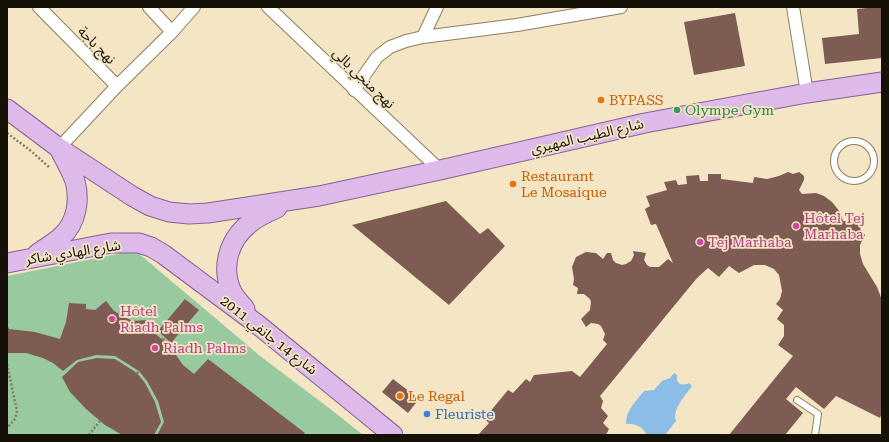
<svg xmlns="http://www.w3.org/2000/svg" width="889" height="442" viewBox="0 0 889 442" font-family="'Roboto Serif','Noto Sans Arabic',serif">
<style>
.green{fill:#99c99f}
.water{fill:#8cbde7}
.building{fill:#7e5c53}
.lines{fill:none;stroke-linecap:round;stroke-linejoin:round}
.lane-casing{stroke:#8a7e5f;stroke-width:8}
.street-casing{stroke:#8a7e5f;stroke-width:14}
.primary-casing{stroke:#886190;stroke-width:21}
.path{stroke:#857b65;stroke-width:2.5;stroke-dasharray:2 2;stroke-linecap:butt}
.lane{stroke:#fff;stroke-width:6}
.street{stroke:#fff;stroke-width:12}
.primary{stroke:#ddbae9;stroke-width:19}
.food-dot{fill:#e8710a;stroke:#f4e6c4;stroke-width:1.5}
.leisure-dot{fill:#2e9e5b;stroke:#f4e6c4;stroke-width:1.5}
.hotel-dot{fill:#d1479c;stroke:#f4e6c4;stroke-width:1.5}
.shop-dot{fill:#3f7fe0;stroke:#f4e6c4;stroke-width:1.5}
.labels{text-anchor:middle;stroke-width:3.5;stroke-linejoin:round;paint-order:stroke}
.street-label{font-size:14px;fill:#161106;stroke:#f4e6c4}
.food-label{font-size:14px;fill:#c56008;stroke:#f4e6c4;text-anchor:start}
.leisure-label{font-size:14px;fill:#27864d;stroke:#f4e6c4;text-anchor:start}
.hotel-label{font-size:14px;fill:#b23c85;stroke:#f4e6c4;text-anchor:start}
.shop-label{font-size:14px;fill:#366cbe;stroke:#f4e6c4;text-anchor:start}
</style>
<rect width="100%" height="100%" fill="#f4e6c4"/>
<path class="green" d="M137 252 260 356 329 408 363 435H7V276L122 253Z"/>
<path class="water" d="M674 373 677 375C676 383 681 387 689 383L692 386C685 396 672 409 676 421L665 435H647C642 427 636 423 626 424 626 410 636 401 644 391L654 390 662 381 670 378Z"/>
<path class="building" d="M876 7H882V58L825 64 822 38 859 34 857 9Z
M735 13 745 66 694 75 684 22Z
M788 172 793 174 799 172 804 176V180L799 190 802 194 816 193 824 196 832 202 840 212 843 221H847L854 216H859L862 220 863 225 860 229 865 235 860 245V254L863 264 877 287 882 300V413L880 418 836 396 824 409 796 387 786 399 803 413 785 435H729L793 356 778 345 784 336V325L777 319 783 310 776 304 780 299 782 291 779 275 774 269 765 265H754L739 273 729 266 719 277 708 268 697 278 600 396 603 401 601 408 608 416 603 423 609 429 606 435H478L489 423 484 419 508 390 513 393 526 379 530 382 534 375 572 371 580 377 607 344 603 340 605 334 601 326 598 324 591 323 586 327 581 319 590 310 591 302 590 299 584 294H577L578 288 573 285 574 279 572 267 576 257 586 252 596 253 603 259 607 253H611L613 260 616 263 622 265 626 264 631 261 634 255 633 251 646 253 644 260 647 265 650 267H659L668 259 673 263 656 224 651 225 645 209 650 206 646 196 667 190 664 182 676 180 678 185 687 184 686 176 699 175 700 181H708V174H721V179L753 183 754 177 767 179 779 176Z
M446 201 480 234 488 228 505 246 449 305 352 225Z
M185 299 199 310 171 343 158 331Z
M106 301 114 311 124 317 133 321 147 320 148 328 169 345 183 365 194 374 208 359 305 433 303 435H157L164 422 158 401 147 381 139 371 115 356 96 355 77 360 63 371 53 363 43 358 26 353H8L7 324 9 329 35 332 60 339 66 322 69 303 86 304V309L95 310Z
M97 358 115 359 137 373 145 383 155 402 161 422 154 435H122L105 425 86 409 70 392 62 377 78 362Z
M393 379 419 399 408 413 382 392Z"/>
<g class="lines">
<defs>
<path id="lane" d="M834 161a20 20 0 1 1 40 0a20 20 0 1 1-40 0Z
M797 400 818 414 815 435"/>
<path id="street" d="M39 7 117 86
M149 7 172 32
M268 7 440 170
M793 7 807 93
M423 37 437 7
M354 90 377 57 390 47 406 41 423 37 517 25 621 7
M59 148 117 86 172 32 194 7"/>
<path id="primary" d="M7 109 59 148 132 196 150 206 169 212 189 214 208 213 319 196 440 170 645 123 807 93 882 82
M37 254C45 248 55 243 62 236 77 222 80 199 75 181 71 170 65 160 60 150
M7 263 111 243H139L151 247 163 254 257 324 393 435
M245 309C241 304 236 299 233 294 220 269 228 240 250 223 257 217 268 212 277 208"/>
</defs>
<use href="#lane" class="lane-casing"/>
<use href="#street" class="street-casing"/>
<use href="#primary" class="primary-casing"/>
<path class="path" d="M7 133 31 151 50 168
M163 340 164 337
M7 364 17 411 15 419 7 428
M137 373 139 371
M89 435 100 421"/>
<use href="#lane" class="lane"/>
<use href="#street" class="street"/>
<use href="#primary" class="primary"/>
</g>
<g class="food-dot">
<circle cx="601" cy="100" r="4"/>
<circle cx="513" cy="184" r="4"/>
<circle cx="400" cy="396" r="4"/>
</g>
<circle class="leisure-dot" cx="677" cy="110" r="4"/>
<g class="hotel-dot">
<circle cx="796" cy="226" r="4"/>
<circle cx="700" cy="242" r="4"/>
<circle cx="112" cy="319" r="4"/>
<circle cx="155" cy="348" r="4"/>
</g>
<circle class="shop-dot" cx="427" cy="414" r="4"/>
<g class="labels">
<g class="street-label">
<text transform="translate(97 45) rotate(45)" y="5">نهج باجة</text>
<text transform="translate(364 78) rotate(44)" y="5">نهج منجي بالي</text>
<text transform="translate(587 136) rotate(-13)" y="5">شارع الطيب المهيري</text>
<text transform="translate(73 252) rotate(-9)" y="5">شارع الهادي شاكر</text>
<text transform="translate(269 335) rotate(38)" y="5">شارع 14 جانفي 2011</text>
</g>
<g class="food-label">
<text x="609" y="105">BYPASS</text>
<text x="521" y="181">Restaurant<tspan x="521" dy="16">Le Mosaique</tspan></text>
<text x="408" y="401">Le Regal</text>
</g>
<g class="leisure-label">
<text x="685" y="115">Olympe Gym</text>
</g>
<g class="hotel-label">
<text x="804" y="223">Hôtel Tej<tspan x="804" dy="16">Marhaba</tspan></text>
<text x="708" y="247">Tej Marhaba</text>
<text x="120" y="316">Hôtel<tspan x="120" dy="16">Riadh Palms</tspan></text>
<text x="163" y="353">Riadh Palms</text>
</g>
<g class="shop-label">
<text x="435" y="419">Fleuriste</text>
</g>
</g>
<rect width="889" height="442" fill="none" stroke="#161106" stroke-width="16"/>
</svg>
